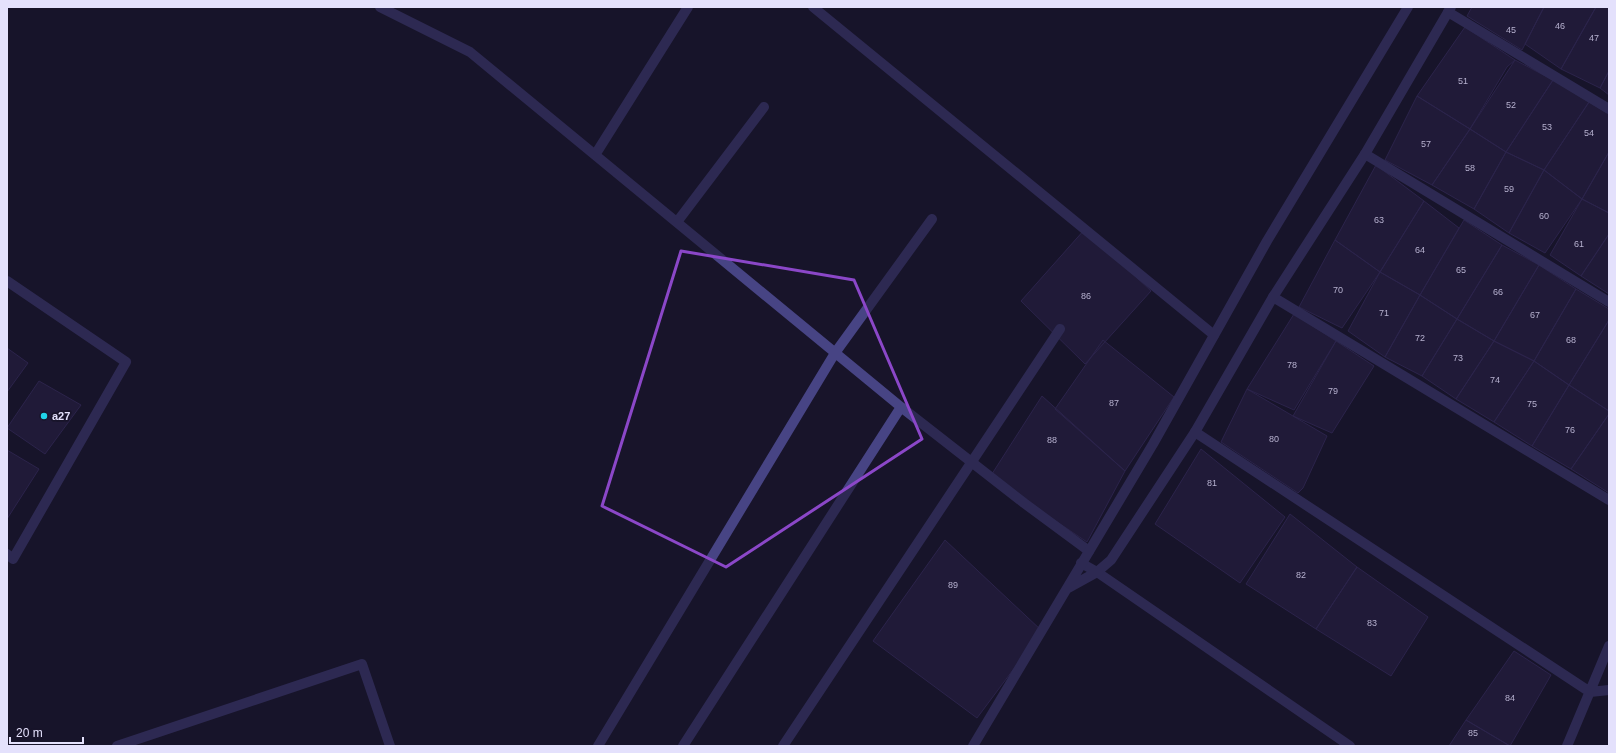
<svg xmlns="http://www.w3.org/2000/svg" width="1616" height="753" viewBox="0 0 1616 753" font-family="Helvetica,sans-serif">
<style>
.building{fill:#2a2249;stroke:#433673}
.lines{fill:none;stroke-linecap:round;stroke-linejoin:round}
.minor{stroke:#474484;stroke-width:10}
.tertiary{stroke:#474484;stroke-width:10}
.marked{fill:none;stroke:#8b47c8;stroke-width:3;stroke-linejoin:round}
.poi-dot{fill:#20d4e9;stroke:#18142a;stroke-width:1.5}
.labels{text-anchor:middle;stroke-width:3.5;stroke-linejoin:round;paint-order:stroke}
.number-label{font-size:9px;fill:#b6b1cf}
.poi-label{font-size:11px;font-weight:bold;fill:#e4e1fc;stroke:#18142a;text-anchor:start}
</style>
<rect width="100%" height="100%" fill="#18142a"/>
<path class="building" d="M1472 7H1544L1522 50 1467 16Z
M1544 7H1596L1561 69 1525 44Z
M1596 7H1609V71L1600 88 1561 69Z
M1465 27 1515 60 1507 67 1470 129 1417 96Z
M1515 60 1553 80 1506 152 1470 129Z
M1609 71V95L1600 88Z
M1553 80 1589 102 1544 170 1506 152Z
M1417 96 1470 129 1432 185 1385 160Z
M1589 102 1609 114V152L1582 199 1544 170Z
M1470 129 1506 152 1474 209 1432 185Z
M1506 152 1544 170 1509 233 1474 209Z
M1609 152V213L1582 199Z
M1376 165 1424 201 1380 272 1335 240Z
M1544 170 1582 199 1545 253 1509 233Z
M1582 199 1609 213V234L1581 276 1550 255Z
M1424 201 1459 228 1420 295 1380 272Z
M1464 220 1502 245 1457 319 1420 295Z
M1085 229 1151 291 1085 364 1021 301Z
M1609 234V294L1581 276Z
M1335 240 1380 272 1342 328 1299 307Z
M1502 245 1539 265 1494 341 1457 319Z
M1539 265 1576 289 1534 361 1494 341Z
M1380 272 1420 295 1385 357 1348 331Z
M1576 289 1609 309V320L1569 385 1534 361Z
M1420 295 1457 319 1422 376 1385 357Z
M1294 314 1336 341 1294 410 1247 389Z
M1457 319 1494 341 1456 399 1422 376Z
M1609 320V411L1569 385Z
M1103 340 1174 397 1125 471 1055 409Z
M1336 341 1374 366 1332 433 1293 416Z
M1494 341 1534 361 1494 422 1456 399Z
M7 348 28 363 7 392Z
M1534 361 1569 385 1532 446 1494 422Z
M39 381 81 405 45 454 7 428Z
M1569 385 1609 411V414L1571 469 1532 446Z
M1247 389 1327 436 1303 488 1298 493 1221 442Z
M1042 396 1125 471 1087 542 990 477Z
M1609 414V493L1571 469Z
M1201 449 1285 517 1240 583 1155 524Z
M7 450 39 469 7 519Z
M1290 514 1357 567 1316 629 1246 584Z
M945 540 1042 631 977 718 873 641Z
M1357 567 1428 617 1391 676 1316 629Z
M1514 651 1551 675 1510 746 1466 720Z
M1466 720 1510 746H1449Z"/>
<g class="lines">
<path class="minor" d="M380 7 470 52 901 407 1024 503 1089 551
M813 7 1214 335
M1448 12 1609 109
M1365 154 1609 302
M595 155 688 7
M677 222 764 107
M7 281 126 362 13 559 7 554
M1273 297 1609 500
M1195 432 1590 692 1609 690
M1081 563 1097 572 1350 746
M117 746 362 664 390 746
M598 746 835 353 932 219
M683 746 901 407
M783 746 1060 329
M1567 746 1609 646"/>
<path class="tertiary" d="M1068 588 1097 572 1111 560 1195 432 1273 297 1365 154 1451 7
M973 746 1153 444 1267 241 1408 7"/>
</g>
<path d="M0 0H1616V753H0ZM681 251 854 280 922 439 726 567 602 506Z" fill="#18142a" fill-opacity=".55" fill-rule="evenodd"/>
<path class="marked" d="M681 251 854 280 922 439 726 567 602 506Z"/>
<circle class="poi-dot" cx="44" cy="416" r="4"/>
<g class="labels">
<g class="number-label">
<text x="1560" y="29">46</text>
<text x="1511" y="33">45</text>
<text x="1594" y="41">47</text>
<text x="1463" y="84">51</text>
<text x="1511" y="108">52</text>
<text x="1547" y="130">53</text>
<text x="1589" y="136">54</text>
<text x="1426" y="147">57</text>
<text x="1470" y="171">58</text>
<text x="1509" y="192">59</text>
<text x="1544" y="219">60</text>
<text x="1379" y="223">63</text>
<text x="1579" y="247">61</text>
<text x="1420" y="253">64</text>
<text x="1461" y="273">65</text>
<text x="1338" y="293">70</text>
<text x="1498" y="295">66</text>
<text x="1086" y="299">86</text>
<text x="1384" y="316">71</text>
<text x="1535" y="318">67</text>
<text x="1420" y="341">72</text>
<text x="1571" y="343">68</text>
<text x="1458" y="361">73</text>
<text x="1292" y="368">78</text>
<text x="1495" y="383">74</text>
<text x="1333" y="394">79</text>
<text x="1114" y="406">87</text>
<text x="1532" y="407">75</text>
<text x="1570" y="433">76</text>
<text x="1274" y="442">80</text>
<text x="1052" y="443">88</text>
<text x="1212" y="486">81</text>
<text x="1301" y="578">82</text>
<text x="953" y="588">89</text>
<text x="1372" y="626">83</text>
<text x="1510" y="701">84</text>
<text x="1473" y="736">85</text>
</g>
<g class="poi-label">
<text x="52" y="420">a27</text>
</g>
</g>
<rect width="1616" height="753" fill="none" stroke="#e4e1fc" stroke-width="16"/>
<path d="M10 737v6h73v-6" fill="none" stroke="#e4e1fc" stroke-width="2"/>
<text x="16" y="737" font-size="12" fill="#e4e1fc" stroke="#18142a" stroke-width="3" paint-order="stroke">20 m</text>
</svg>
